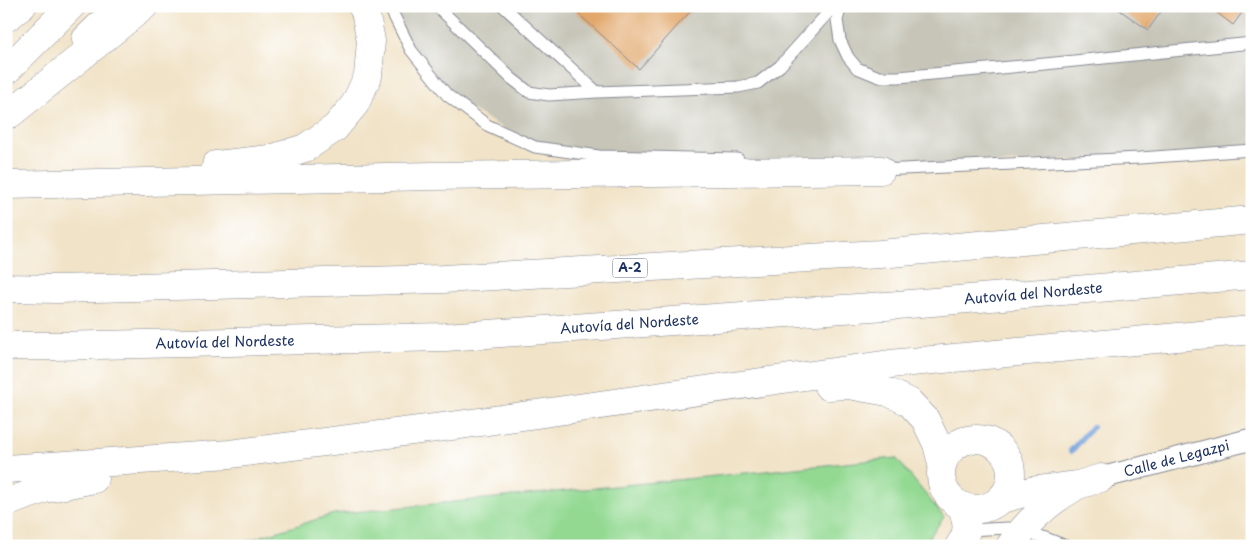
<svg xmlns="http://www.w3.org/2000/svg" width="1258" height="552" viewBox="0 0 1258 552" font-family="'Playpen Sans',sans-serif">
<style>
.industrial{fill:#c6c5b8}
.green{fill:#93d992;stroke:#578478}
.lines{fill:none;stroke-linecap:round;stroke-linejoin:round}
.stream{stroke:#72a0db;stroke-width:6}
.building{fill:#e0a262}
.lane-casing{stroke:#868992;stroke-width:13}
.street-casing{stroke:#868992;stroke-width:23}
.secondary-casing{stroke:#868992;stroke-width:29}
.highway-casing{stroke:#868992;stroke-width:29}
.lane{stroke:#fff;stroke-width:11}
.street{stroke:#fff;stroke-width:21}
.secondary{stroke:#fff;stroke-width:28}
.highway{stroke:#fff;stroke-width:28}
.labels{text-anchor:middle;stroke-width:4.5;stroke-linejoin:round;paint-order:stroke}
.shield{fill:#fff;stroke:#5f6d8e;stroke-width:1}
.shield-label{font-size:12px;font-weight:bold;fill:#1b2f5e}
.street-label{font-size:14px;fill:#1b2f5e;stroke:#fff}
</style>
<rect width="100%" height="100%" fill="#fff"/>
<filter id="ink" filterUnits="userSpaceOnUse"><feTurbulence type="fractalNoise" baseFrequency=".02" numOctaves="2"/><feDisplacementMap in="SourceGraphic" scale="10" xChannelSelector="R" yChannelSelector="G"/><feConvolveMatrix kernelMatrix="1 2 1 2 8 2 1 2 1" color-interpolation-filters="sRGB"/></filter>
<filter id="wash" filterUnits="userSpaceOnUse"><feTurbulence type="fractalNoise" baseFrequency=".0096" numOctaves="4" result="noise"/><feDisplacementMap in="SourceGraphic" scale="20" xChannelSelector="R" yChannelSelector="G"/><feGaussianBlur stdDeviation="1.12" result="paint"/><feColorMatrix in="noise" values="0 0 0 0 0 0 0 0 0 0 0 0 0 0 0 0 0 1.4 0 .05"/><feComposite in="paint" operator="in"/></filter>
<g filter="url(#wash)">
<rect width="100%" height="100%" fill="#f1e3c7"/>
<path class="industrial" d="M389 6H1252V150L881 170 599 156 535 147 447 95 411 50Z"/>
<path class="green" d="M896 458 944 517 923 546H230L334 514Z"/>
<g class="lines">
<path class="stream" d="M1071 451 1092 427"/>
</g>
<g id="blocks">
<path class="building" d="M570 6H695L639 69Z
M1114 6H1165L1148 30Z
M1208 6H1247L1233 25Z"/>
</g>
</g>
<g filter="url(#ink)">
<use href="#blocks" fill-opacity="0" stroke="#868992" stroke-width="1"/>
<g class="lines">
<defs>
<path id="lane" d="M389 6 411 50 447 95 487 125 535 147 599 156 738 159
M439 6 441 10 511 78 529 92 549 95 597 92
M503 6 597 92 738 87 758 83 780 66 834 6
M841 6 837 20 840 40 848 57 857 68 879 77H898L1045 64 1252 43
M881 170 1140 158 1252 150
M968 530 1008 528 1046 538 1066 546"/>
<g id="street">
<path id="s1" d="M1101 478 1252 439"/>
</g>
<path id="secondary" d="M86 39 120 6
M6 71 71 6
M828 386 848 385 888 392 909 402 925 419 937 444 942 464
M941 474a35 35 0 1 1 70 0a35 35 0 1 1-70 0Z
M6 469 230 454 459 425 890 364 1252 330
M1002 499 1031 491 1078 485 1101 478
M6 503 44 489 94 479
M959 546C970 531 967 523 962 507
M1010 546C1027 522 1047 503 1073 488"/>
<g id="highway">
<path d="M6 18 22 6"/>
<path d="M10 114 144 6"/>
<path d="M216 165 270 159 305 148 335 128 355 104 368 76 371 41 365 11 362 6"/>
<path d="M6 185 433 176 881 170"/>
<path d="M6 288 57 289 443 279 880 254 1252 220"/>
<path id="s2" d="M6 346H55L445 337 886 306 1252 275"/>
</g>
</defs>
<use href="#lane" class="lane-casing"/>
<use href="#street" class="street-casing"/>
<use href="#secondary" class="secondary-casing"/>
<use href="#highway" class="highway-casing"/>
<use href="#lane" class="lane"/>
<use href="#street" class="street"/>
<use href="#secondary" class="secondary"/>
<use href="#highway" class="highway"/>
</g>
</g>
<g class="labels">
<rect class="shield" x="612.5" y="258.5" width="35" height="19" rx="4"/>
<g class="shield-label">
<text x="630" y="272">A-2</text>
</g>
<g class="street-label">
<text dy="5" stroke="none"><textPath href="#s2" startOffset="1029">Autovía del Nordeste</textPath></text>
<text dy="5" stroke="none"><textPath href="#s2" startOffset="624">Autovía del Nordeste</textPath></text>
<text dy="5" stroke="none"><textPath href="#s2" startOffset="219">Autovía del Nordeste</textPath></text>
<text dy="5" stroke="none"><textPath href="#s1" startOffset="78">Calle de Legazpi</textPath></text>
</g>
</g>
<rect width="1258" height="552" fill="none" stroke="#fff" stroke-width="25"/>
</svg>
